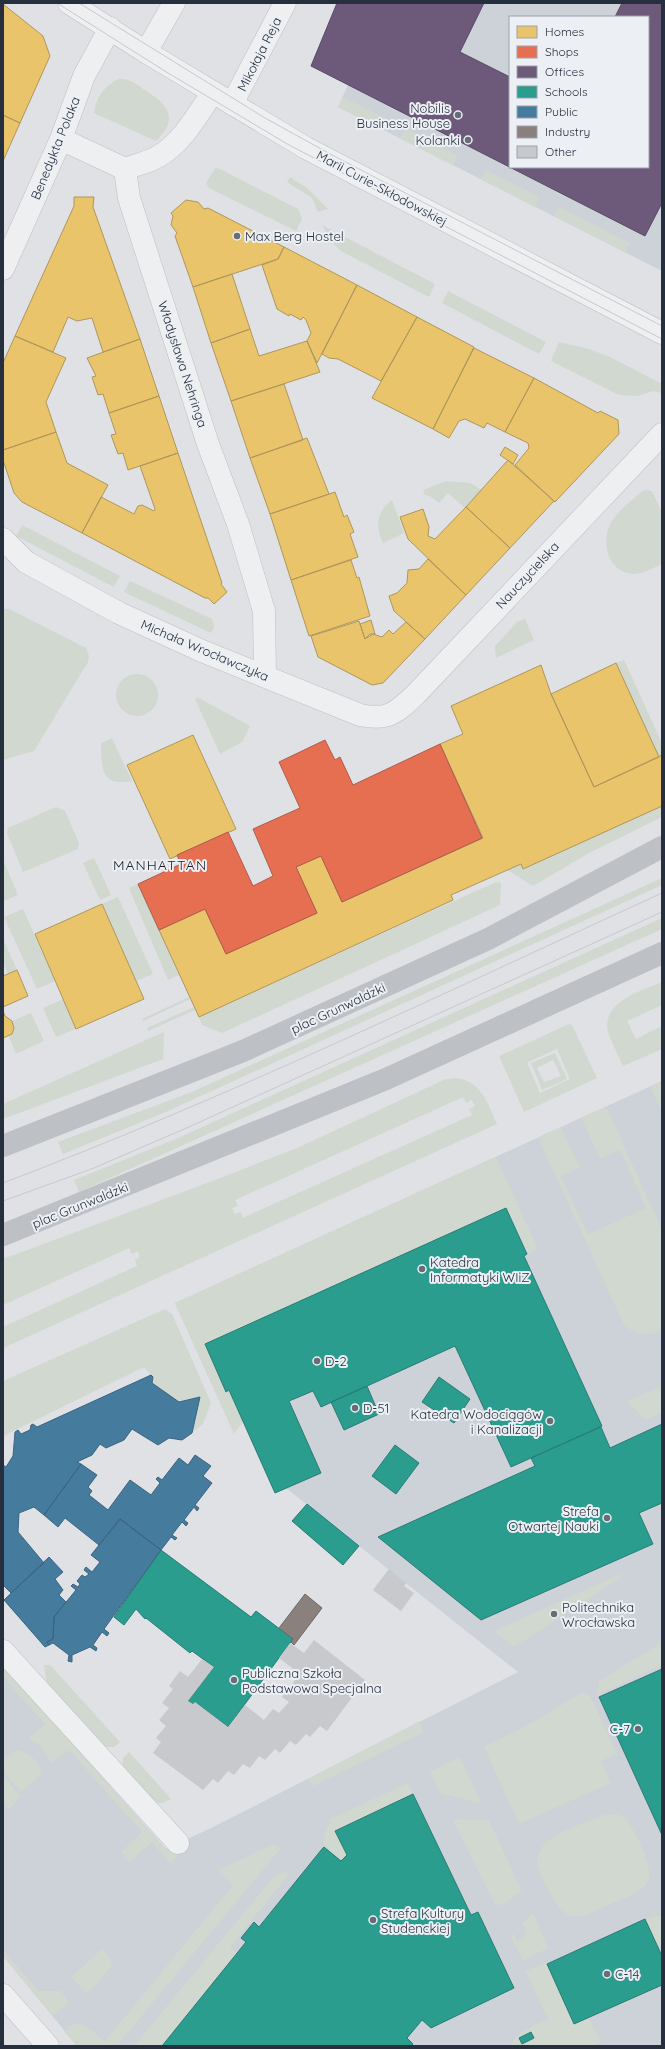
<svg xmlns="http://www.w3.org/2000/svg" width="665" height="2049" viewBox="0 0 665 2049" font-family="Quicksand,sans-serif">
<style>
.built{fill:#cdd1d8;fill-rule:evenodd}
.green{fill:#d0d8cf;fill-rule:evenodd}
.homes{fill:#e9c46a;stroke:#ae975c}
.shops{fill:#e76f51;stroke:#ad5c4b}
.offices{fill:#6d597a;stroke:#584c68}
.schools{fill:#2a9d8f;stroke:#297c76}
.public{fill:#457b9d;stroke:#3c6480}
.industry{fill:#8a817c;stroke:#6c6869}
.building{fill:#c7c9cc}
.lines{fill:none;stroke-linecap:round;stroke-linejoin:round}
.minor-casing{stroke:#bdbfc2;stroke-width:23}
.tertiary-casing{stroke:#bdbfc2;stroke-width:23}
.minor{stroke:#eeeff1;stroke-width:22}
.tertiary{stroke:#eeeff1;stroke-width:22}
.secondary{stroke:#bdc0c4;stroke-width:22}
.tram{stroke:#c8c9cc;stroke-width:1}
.poi-dot{fill:#676d77;stroke:#eceff4;stroke-width:1.5}
.labels{text-anchor:middle;stroke-width:4;stroke-linejoin:round;paint-order:stroke}
.street-label{font-size:13px;fill:#262f3d;stroke:#eceff4}
.poi-label{font-size:13px;fill:#262f3d;stroke:#eceff4;text-anchor:start}
.neighbourhood-label{font-size:14px;letter-spacing:1px;fill:#19202d;stroke:#eceff4}
</style>
<rect width="100%" height="100%" fill="#dfe1e4"/>
<path class="built" d="M337 3H662V271L338 107 348 85 311 66ZM510 17H648V167H510Z
M662 1081V2046H77L3 1956V1666L166 1849 211 1828 518 1672 286 1488 229 1390 216 1393 175 1303Z"/>
<path class="green" d="M118 79C128 78 135 83 143 89 168 104 180 117 156 141L94 113C96 97 104 87 118 79Z
M343 97 387 119 382 129 338 107Z
M405 128 458 155 453 165 400 138Z
M216 167 298 209 302 219 296 231 209 188 206 183Z
M486 170 540 197 535 207 481 179Z
M290 177 307 188 328 209 318 212 312 198 287 182Z
M559 207 630 243 625 252 554 216Z
M322 225 435 284 429 297 341 251 330 240Z
M448 291 546 342 539 354 442 303Z
M559 342 589 349 610 357 662 384V393L653 391 637 396 619 395 551 361Z
M446 481 470 483 482 490 465 508 448 493 439 503 430 496 425 495 423 490Z
M644 490 651 491 653 493 662 513V564C653 568 643 574 633 574 607 572 600 540 612 521 619 510 634 498 644 490Z
M392 500 404 533 383 543C375 526 376 512 392 500Z
M22 525 120 576 114 587 16 536Z
M130 581 212 619 214 627 211 633 124 592Z
M3 609H9L86 648 89 656 88 662 34 751 3 760Z
M525 619 534 640 496 658 495 646 517 622Z
M624 660 662 743V755L659 757 616 663Z
M116 695a21 21 0 1 1 42 0a21 21 0 1 1-42 0Z
M199 698 250 726 242 742 220 754 195 699Z
M112 738 132 781C100 787 102 768 101 743Z
M662 806V817L589 853 533 886 507 870 521 864 523 868Z
M56 807 65 811 79 843 78 849 23 872 7 833 8 828Z
M94 858 111 895 100 900 83 863Z
M3 860 18 895 3 901Z
M662 878V885L168 1111 63 1154 58 1142 192 1092Z
M496 882 501 883 500 905 222 1033 202 1025 199 1017Z
M138 884 179 975 168 980 129 888Z
M118 897 153 974 136 981 102 904Z
M23 909 55 981 37 989 4 917Z
M662 918V929L79 1192 74 1180 178 1138Z
M3 939 17 970 8 974 3 963Z
M662 982V1005L627 1021 636 1039 662 1026V1049L623 1066C619 1056 613 1046 609 1035 598 1003 641 991 662 982Z
M189 997 190 999 143 1021 142 1019Z
M63 999 76 1029 56 1037 43 1008Z
M194 1007 195 1010 148 1031 147 1028Z
M31 1013 44 1041 16 1054 9 1037 14 1028 12 1021Z
M569 1024 572 1025 597 1078 524 1112 499 1056ZM557 1049 570 1079 540 1093 528 1065V1062Z
M164 1032 163 1059 3 1119V1104Z
M555 1053 567 1079 542 1090 531 1063ZM553 1060 561 1076 544 1082 537 1068Z
M457 1078C482 1082 488 1104 497 1124L3 1348V1327L137 1266 135 1260 140 1257 138 1251 132 1254 129 1248 3 1305V1259L218 1179 297 1148 446 1079ZM463 1097 466 1103 472 1100 475 1106 469 1109 472 1115 249 1215 243 1218 241 1212 235 1214 232 1208 238 1206 235 1200Z
M662 1081V1113L650 1086Z
M604 1108 608 1110 662 1230V1330C648 1336 633 1336 623 1323L540 1142 542 1135 561 1127 580 1168 561 1176 588 1234 646 1208 620 1150 600 1159 581 1118Z
M496 1157 538 1249 527 1254 506 1208 205 1344 226 1391 229 1390 243 1421 234 1434 175 1303Z
M165 1309 172 1314 211 1403 203 1424 192 1433 179 1402 152 1383 153 1377 144 1367 3 1436V1381Z
M662 1386V1412L645 1420 627 1401Z
M620 1574 622 1577 514 1647 494 1631Z
M662 1642V1665L597 1695 599 1681Z
M44 1665H50L120 1742 114 1747H102L47 1686Z
M3 1666 165 1849 176 1845 181 1852 171 1864 152 1842 130 1862 121 1852 142 1832 69 1750 52 1763 41 1747 30 1740V1737L45 1724 3 1677Z
M581 1693H586L590 1696 617 1754 601 1761 611 1783 519 1824 484 1747 537 1720Z
M420 1721 423 1733 313 1786 308 1779Z
M16 1750C28 1752 42 1762 41 1775L21 1792 3 1771V1761Z
M129 1752 171 1799 162 1803 152 1802 122 1770 123 1758Z
M460 1757 482 1804 440 1793 430 1771Z
M3 1775 21 1797 8 1810 3 1800Z
M408 1783 413 1794 337 1830 347 1855 341 1861 324 1847V1837L330 1819Z
M613 1814C617 1814 621 1815 624 1818 634 1826 652 1865 649 1877 648 1885 642 1889 636 1893L584 1916C577 1917 570 1917 564 1912 555 1906 542 1878 538 1867 537 1861 538 1852 542 1847 552 1832 588 1822 604 1815Z
M452 1819 489 1820 522 1891C513 1895 510 1902 501 1906L499 1904 495 1905Z
M274 1844 281 1848 117 2046H77L65 2032C76 2012 93 2033 105 2041L233 1885 218 1870Z
M287 1871 290 1873 230 1947 237 1954 161 2046H134L275 1875Z
M533 1913 548 1948 523 1961 510 1935 514 1934 517 1941 524 1938 526 1932 522 1923 529 1918V1915Z
M654 1916H662V1944L658 1946 645 1919Z
M102 1949 111 1960 112 1965 92 1990 86 1992 71 1977Z
M3 1950 39 1991H60L66 1997 67 2004 53 2016 3 1956Z
M548 1962 574 2024 588 2017 601 2042 593 2046H511C516 2031 535 2026 548 2019L525 1971Z"/>
<path class="homes" d="M3 4 43 36 50 56 20 123 3 115Z
M3 115 20 123 3 161Z
M74 197H94L93 207 140 339 103 352 92 318 77 321 68 317 53 352 15 336 74 206Z
M186 200 198 202 204 209 208 208 284 247 278 259 193 287 175 236 177 233 171 225 173 216 171 213Z
M284 247 357 285 317 363 307 341 311 333 306 320 303 317 301 320 290 314 289 316 277 309 262 265 278 259Z
M232 274 250 329 211 343 193 287Z
M357 285 417 317 381 381 338 359 329 358 322 354Z
M417 317 474 347 433 429 372 398Z
M250 329 259 356 307 341 320 372 231 401 211 343Z
M15 336 66 358 46 402 56 432 3 450V363Z
M140 339 159 396 109 413 103 394 98 395 92 377 96 376 87 358Z
M474 348 534 378 505 432 487 423 484 428 465 419 459 421 449 438 433 429Z
M534 378 598 413 600 411 618 420 619 434 555 502 515 465 529 448 528 443 505 432Z
M284 384 303 440 250 458 231 401Z
M159 396 178 453 128 470 123 453 118 454 111 435 116 434 109 413Z
M56 432 67 463 108 485 82 533 22 502 14 493 3 460V450Z
M307 438 329 494 270 514 250 458Z
M505 447 518 455 513 464 500 455Z
M178 453 222 583 221 584 227 592 214 604 208 598H205L82 533 101 497 134 514 138 506 142 505 154 511 155 509 140 466Z
M508 460 554 501 510 548 466 507Z
M335 492 344 517 347 515 354 532 350 534 358 557 291 580 270 514Z
M466 507 510 548 466 595 408 539 400 517 423 509 429 527 428 536 435 539Z
M428 559 466 595 425 639 394 611 389 596 397 593 407 583 408 570 419 569Z
M351 560 357 578 359 577 370 616 309 636 291 580Z
M371 620 375 634H370L365 639 360 624Z
M359 621 365 639 373 634 382 637 389 630 393 634 406 622 425 639 383 683 372 685 318 657 311 636Z
M616 663 659 757 594 787 551 694Z
M541 665 551 694 594 787 662 755V806L523 869 521 864 451 895 453 900 199 1017 159 930 205 909 226 954 317 913 296 867 321 856 342 902 483 838 440 744 463 734 451 706Z
M193 735 236 829 170 859 127 765Z
M102 904 144 999 76 1029 35 934Z
M17 970 28 996 3 1007V976Z
M3 1011 5 1016 12 1021 14 1028 12 1034 3 1038Z"/>
<path class="shops" d="M325 740 335 760 340 757 353 785 440 744 482 838 342 902 321 856 296 867 317 913 226 954 205 909 159 930 138 884 181 864 177 855 228 832 253 886 273 876 253 829 300 808 279 762Z"/>
<path class="offices" d="M337 3H484L460 52 510 77V167H648V17H615L622 3H662V203L645 236 311 66Z"/>
<path class="schools" d="M506 1208 527 1254 524 1256 602 1426 511 1467 455 1346 321 1407 313 1391 289 1401 321 1473 275 1493 229 1390 226 1392 205 1344Z
M439 1377 470 1399 454 1423 422 1402Z
M367 1386 379 1414 344 1430 331 1402Z
M662 1424V1503L639 1513 653 1544 481 1620 378 1537 535 1466 531 1458 601 1427 610 1448Z
M395 1445 419 1463 396 1494 372 1476Z
M307 1504 359 1546 343 1565 292 1521Z
M161 1550 251 1617 256 1611 293 1639 228 1727 195 1702 193 1704 188 1701 214 1667 192 1651 190 1653 146 1618 145 1619 136 1609 124 1625 114 1617Z
M662 1669V1835L599 1697Z
M413 1794 471 1915 478 1912 514 1988 431 2028 422 2020 407 2038 413 2044 411 2046H162L246 1942 241 1938 254 1922 259 1927 322 1849 324 1847 341 1861 347 1855 335 1831Z
M645 1919 662 1956V1985L574 2024 547 1964Z
M531 2032 534 2038 522 2044 519 2038Z"/>
<path class="public" d="M151 1375 153 1377 152 1383 179 1402 200 1397 192 1433 182 1440 169 1438 158 1445 132 1429 124 1440 106 1448 100 1444 92 1455 77 1462 81 1464 44 1515 34 1507 19 1513 18 1532 44 1563 11 1593 3 1585V1465L6 1467 13 1456 15 1432 18 1430 21 1434 30 1430 31 1425 33 1424 37 1427Z
M195 1455 211 1466 203 1476 212 1483 195 1505 199 1508 197 1511 194 1507 184 1520 188 1523 186 1526 182 1522 172 1535 177 1538 175 1540 171 1537 161 1550 120 1519 99 1545 65 1518 58 1527 44 1515 81 1464 97 1475 88 1487 92 1491 89 1495 108 1510 130 1480 151 1495 160 1483 156 1479 158 1477 162 1480 179 1458 188 1465Z
M120 1519 161 1550 104 1629 109 1633 107 1636 102 1632 93 1645 97 1648 96 1651 90 1647 72 1655V1662L68 1661 69 1655 53 1643 49 1645 47 1642 53 1639 54 1617 76 1590 71 1586 73 1584 78 1587 80 1584 77 1581 82 1575 85 1577 89 1574 84 1570 86 1567 92 1572 100 1562 91 1555Z
M49 1557 63 1572 55 1579 63 1590 59 1595 66 1602 54 1617 53 1639 47 1642 49 1645 45 1647 4 1600Z"/>
<path class="industry" d="M305 1594 322 1608 294 1645 291 1642 293 1639 279 1628Z"/>
<path class="building" d="M389 1569 406 1583 404 1586 414 1593 401 1611 373 1590Z
M314 1640 365 1680 327 1731 320 1726 310 1737 306 1734 296 1745 290 1741 280 1753 275 1749 265 1760 259 1756 250 1768 243 1764 234 1775 228 1771 218 1783 213 1779 203 1790 153 1753 161 1742 156 1738 166 1726 159 1720 169 1708 162 1703 173 1689 169 1686 180 1671 188 1677 202 1659 214 1667 188 1701 193 1704 195 1702 228 1727 245 1705 264 1720 273 1709 279 1713 289 1702 282 1697 300 1674 279 1658 290 1643 304 1653Z"/>
<g class="lines">
<defs>
<path id="minor" d="M146 52 174 3
M232 104 285 3
M61 139 125 169
M125 169 129 198 208 444 238 524 264 611 265 675
M125 169C136 165 149 162 159 156 183 142 197 115 213 92
M3 269 61 139 84 76 110 28
M3 539 26 562 119 613 202 651 360 715C388 721 396 713 416 694L662 434
M3 1651 178 1843
M3 1995 48 2046"/>
<path id="tertiary" d="M69 3 146 52 306 148 662 333"/>
</defs>
<use href="#minor" class="minor-casing"/>
<use href="#tertiary" class="tertiary-casing"/>
<use href="#minor" class="minor"/>
<use href="#tertiary" class="tertiary"/>
<path class="secondary" d="M3 1146 243 1051 488 939 662 847
M3 1235 386 1079 662 953"/>
<path class="tram" d="M57 3 168 73 289 145 662 339
M79 3 265 118 334 156 662 326
M3 1183C227 1098 444 993 662 893
M3 1201 94 1168 191 1126 662 912"/>
</g>
<g class="poi-dot">
<circle cx="458" cy="115" r="4"/>
<circle cx="468" cy="140" r="4"/>
<circle cx="237" cy="236" r="4"/>
<circle cx="422" cy="1269" r="4"/>
<circle cx="317" cy="1361" r="4"/>
<circle cx="355" cy="1408" r="4"/>
<circle cx="550" cy="1421" r="4"/>
<circle cx="607" cy="1518" r="4"/>
<circle cx="554" cy="1614" r="4"/>
<circle cx="234" cy="1680" r="4"/>
<circle cx="638" cy="1729" r="4"/>
<circle cx="373" cy="1920" r="4"/>
<circle cx="607" cy="1974" r="4"/>
</g>
<g class="labels">
<g class="street-label">
<text transform="translate(259 54) rotate(-63)" y="5">Mikołaja Reja</text>
<text transform="translate(55 148) rotate(-68)" y="5">Benedykta Polaka</text>
<text transform="translate(382 188) rotate(28)" y="5">Marii Curie-Skłodowskiej</text>
<text transform="translate(183 364) rotate(72)" y="5">Władysława Nehringa</text>
<text transform="translate(527 575) rotate(-47)" y="5">Nauczycielska</text>
<text transform="translate(205 650) rotate(23)" y="5">Michała Wrocławczyka</text>
<text transform="translate(338 1008) rotate(-25)" y="5">plac Grunwaldzki</text>
<text transform="translate(80 1205) rotate(-22)" y="5">plac Grunwaldzki</text>
</g>
<g class="poi-label">
<text x="450" y="113" text-anchor="end">Nobilis<tspan x="450" dy="15">Business House</tspan></text>
<text x="460" y="145" text-anchor="end">Kolanki</text>
<text x="245" y="241">Max Berg Hostel</text>
<text x="430" y="1267">Katedra<tspan x="430" dy="15">Informatyki WIiZ</tspan></text>
<text x="325" y="1366">D-2</text>
<text x="363" y="1413">D-51</text>
<text x="542" y="1419" text-anchor="end">Katedra Wodociągów<tspan x="542" dy="15">i Kanalizacji</tspan></text>
<text x="599" y="1516" text-anchor="end">Strefa<tspan x="599" dy="15">Otwartej Nauki</tspan></text>
<text x="562" y="1612">Politechnika<tspan x="562" dy="15">Wrocławska</tspan></text>
<text x="242" y="1678">Publiczna Szkoła<tspan x="242" dy="15">Podstawowa Specjalna</tspan></text>
<text x="630" y="1734" text-anchor="end">C-7</text>
<text x="381" y="1918">Strefa Kultury<tspan x="381" dy="15">Studenckiej</tspan></text>
<text x="615" y="1979">C-14</text>
</g>
<g class="neighbourhood-label">
<text x="160" y="870">MANHATTAN</text>
</g>
</g>
<rect width="665" height="2049" fill="none" stroke="#262f3d" stroke-width="8"/>
<rect x="509" y="16" width="140" height="152" fill="#eceff4" stroke="#9da2ab"/>
<rect x="517" y="26" width="20" height="12" fill="#e9c46a" stroke="#9da2ab"/>
<text x="545" y="36" font-size="12" fill="#262f3d">Homes</text>
<rect x="517" y="46" width="20" height="12" fill="#e76f51" stroke="#9da2ab"/>
<text x="545" y="56" font-size="12" fill="#262f3d">Shops</text>
<rect x="517" y="66" width="20" height="12" fill="#6d597a" stroke="#9da2ab"/>
<text x="545" y="76" font-size="12" fill="#262f3d">Offices</text>
<rect x="517" y="86" width="20" height="12" fill="#2a9d8f" stroke="#9da2ab"/>
<text x="545" y="96" font-size="12" fill="#262f3d">Schools</text>
<rect x="517" y="106" width="20" height="12" fill="#457b9d" stroke="#9da2ab"/>
<text x="545" y="116" font-size="12" fill="#262f3d">Public</text>
<rect x="517" y="126" width="20" height="12" fill="#8a817c" stroke="#9da2ab"/>
<text x="545" y="136" font-size="12" fill="#262f3d">Industry</text>
<rect x="517" y="146" width="20" height="12" fill="#c7c9cc" stroke="#9da2ab"/>
<text x="545" y="156" font-size="12" fill="#262f3d">Other</text>
</svg>
